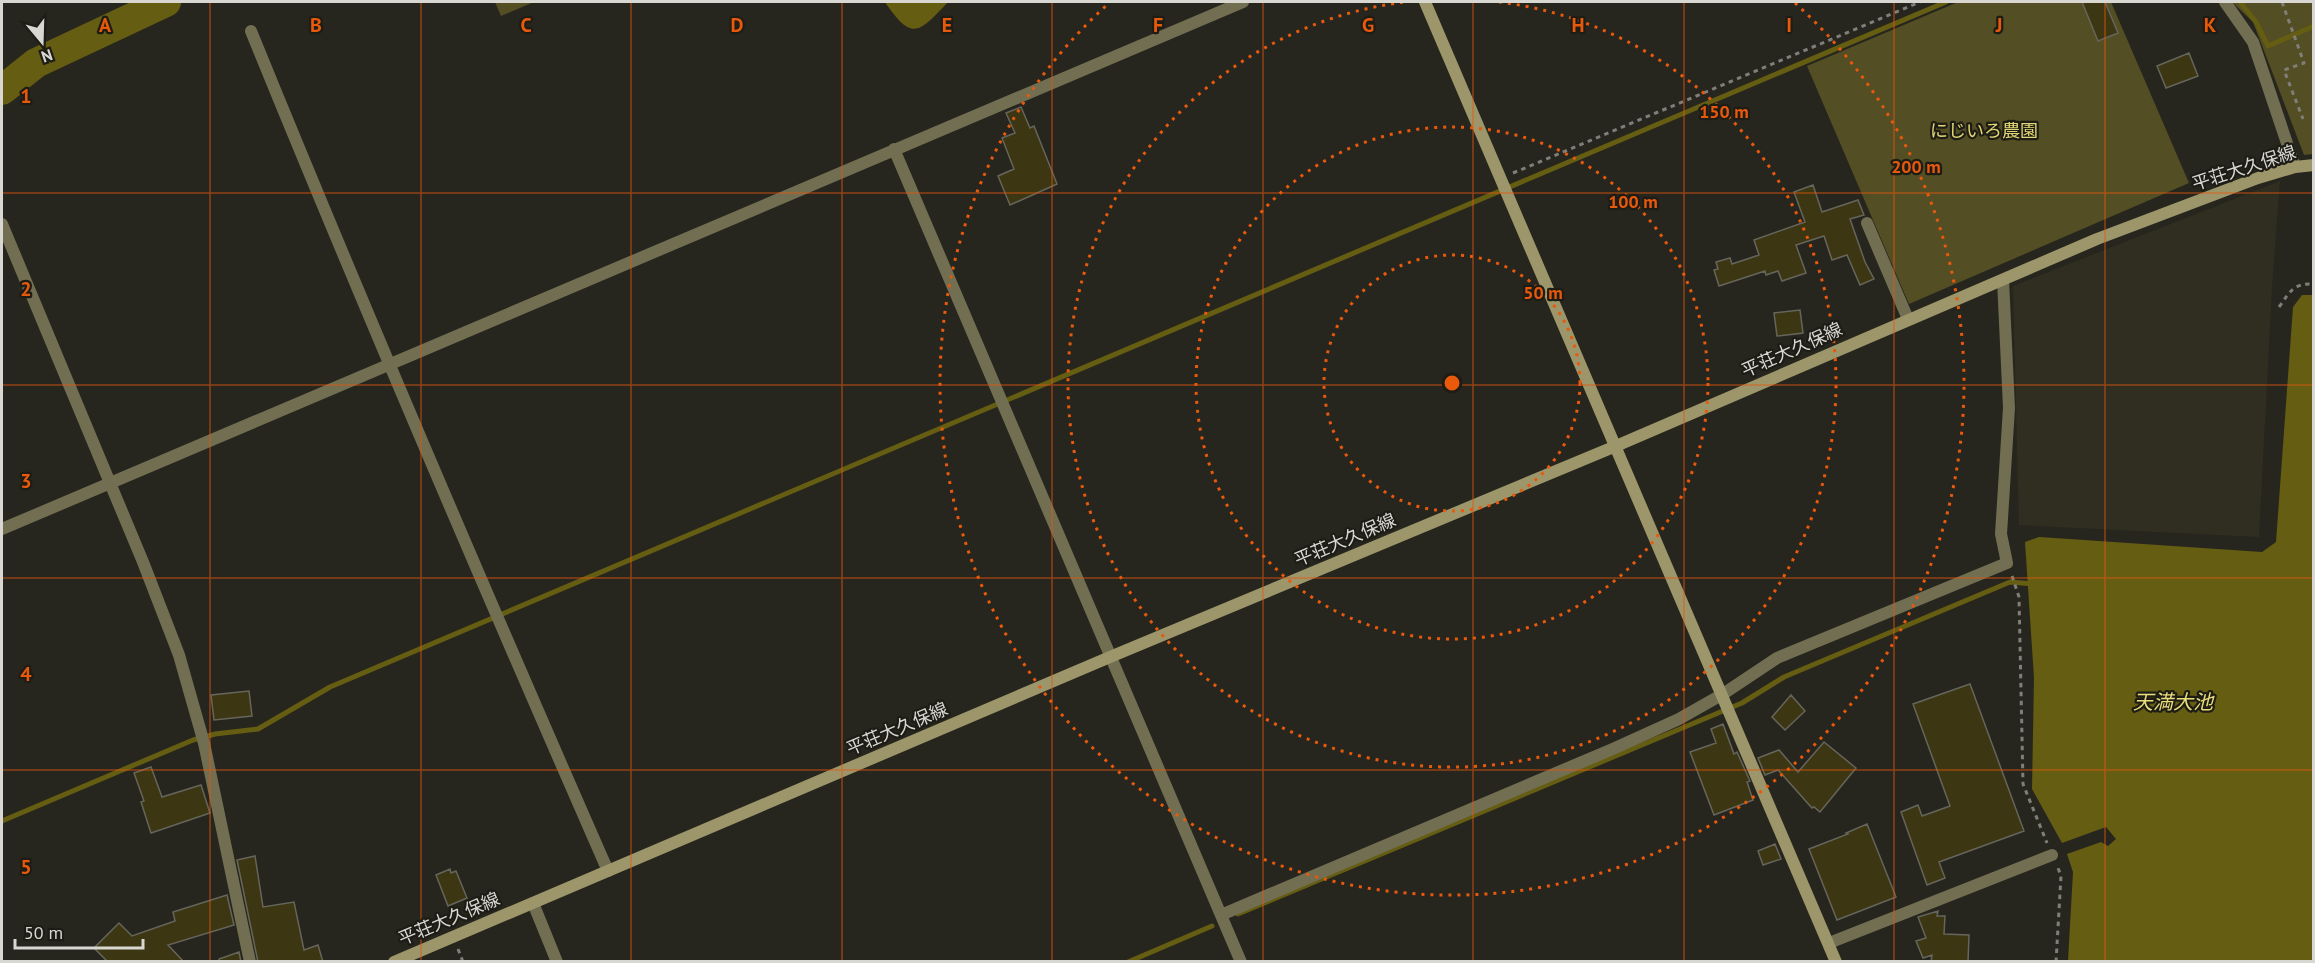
<svg xmlns="http://www.w3.org/2000/svg" width="2315" height="963" viewBox="0 0 2315 963" font-family="'PT Sans','Noto Sans JP',sans-serif">
<style>
.built{fill:#302e20}
.green{fill:#534e23}
.water{fill:#655d12}
.lines{fill:none;stroke-linecap:round;stroke-linejoin:round}
.stream{stroke:#655d12;stroke-width:5}
.river{stroke:#655d12;stroke-width:30}
.building{fill:#3c3712;stroke:#66655c;stroke-width:1.5}
.path{stroke:#7f7e78;stroke-width:3;stroke-dasharray:4.5 4.5;stroke-linecap:butt}
.street{stroke:#716e52;stroke-width:12}
.secondary{stroke:#9c966a;stroke-width:12}
.grid{fill:none;stroke:#e8590c;stroke-width:1.5;stroke-opacity:0.55}
.ring{fill:none;stroke:#e8590c;stroke-width:3;stroke-dasharray:3 6}
.labels{text-anchor:middle;stroke-width:4.5;stroke-linejoin:round;paint-order:stroke}
.park-label{font-size:18px;fill:#e2d573;stroke:#1e1d15}
.street-label{font-size:18px;fill:#d8d7d2;stroke:#1e1d15}
.water-label{font-size:20px;font-style:italic;fill:#e8dc79;stroke:#1e1d15}
.grid-label{font-size:20px;text-anchor:middle;font-weight:bold;fill:#e8590c;stroke:#1e1d15;stroke-width:4.5;stroke-linejoin:round;paint-order:stroke}
.centre{fill:#e8590c;stroke:#1e1d15;stroke-width:3}
.ring-label{font-size:18px;text-anchor:middle;font-weight:bold;fill:#e8590c;stroke:#1e1d15;stroke-width:4.5;stroke-linejoin:round;paint-order:stroke}
</style>
<rect width="100%" height="100%" fill="#27261e"/>
<path class="built" d="M2280 181 2272 287 2259 537 2019 525 2013 286Z"/>
<path class="green" d="M495 2H534L501 16Z
M1958 2H2111L2189 183 1909 304 1807 66Z
M2232 2H2313V154L2304 155 2253 22Z"/>
<path class="water" d="M885 2H948C919 33 912 42 885 2Z
M2302 295H2314L2313 961H2068L2073 872 2067 854 2101 842 2108 846 2116 839 2106 827 2062 843 2032 789 2034 678 2025 542 2039 537 2262 552 2276 542 2293 307Z"/>
<g class="lines">
<path class="stream" d="M2240 2 2256 22 2268 46 2314 26
M2 821 193 740 215 734 258 729 330 687 1946 2
M1238 914 1742 703 1784 677 2010 582 2034 584
M1128 962 1212 926"/>
<path class="river" d="M2 90 36 63 166 2"/>
</g>
<path class="building" d="M2082 2H2105L2118 33 2098 41Z
M2189 53 2198 76 2166 88 2157 66Z
M1021 107 1030 128 1034 126 1057 184 1010 205 998 176 1014 169 1002 138 1015 133 1006 113Z
M1813 185 1822 212 1858 200 1864 215 1850 219 1865 262 1874 279 1860 285 1847 255 1832 260 1824 236 1796 245 1806 273 1782 281 1778 271 1766 275 1765 271 1719 286 1714 270 1718 269 1716 262 1730 258 1732 264 1759 255 1754 240 1805 222 1794 192Z
M1800 310 1803 333 1777 336 1774 313Z
M1970 684 2024 831 1939 862 1945 878 1927 885 1901 812 1918 805 1922 816 1950 806 1913 704Z
M249 691 252 716 214 720 211 695Z
M1791 695 1805 711 1785 730 1772 717Z
M1723 724 1734 754 1737 752 1750 781 1747 782 1753 800 1714 815 1690 752 1716 743 1711 729Z
M1824 742 1856 768 1820 812 1814 807 1812 808 1778 770 1765 775 1758 758 1779 750 1798 772Z
M151 767 162 797 201 785 210 813 151 833 141 802 144 801 134 773Z
M1867 824 1896 897 1837 920 1809 849 1848 834 1846 833Z
M1775 844 1781 859 1763 865 1758 851Z
M255 856 263 907 294 902 304 950 318 945 323 962H258L237 860Z
M450 869 451 873 456 871 467 898 448 906 436 875Z
M227 895 234 925 168 945 184 962H108L94 948 119 923 132 936 175 921 173 912Z
M1938 911 1937 916H1945L1944 934 1969 935 1968 962H1931L1932 955 1923 958 1916 941 1926 938 1918 917Z
M239 952 241 962H219V959Z"/>
<g class="lines">
<path class="path" d="M2282 2 2304 63 2284 70 2303 119
M1513 173 1920 2
M2279 307C2290 292 2293 283 2314 284
M2012 576 2019 597 2023 784 2047 843
M458 949 463 962
M2056 962 2061 876 2058 868"/>
<path class="street" d="M2225 2 2253 42 2295 167
M251 31C366 313 486 593 608 871
M894 149 1241 962
M1867 223 1908 319
M2 224 143 562 179 655 204 743 250 962
M2 529 1243 2
M533 903 557 962
M1221 915 1615 748 1679 719 1723 694 1777 658 2007 563 2001 534 2009 408 2003 280
M1829 943 2052 855"/>
<path class="secondary" d="M1425 2 1836 962
M394 962 1110 657 1616 446 2097 239 2258 178 2295 167 2314 165"/>
</g>
<path class="grid" d="M210 2V962M421 2V962M631 2V962M842 2V962M1052 2V962M1263 2V962M1473 2V962M1684 2V962M1894 2V962M2105 2V962M2 193H2314M2 385H2314M2 578H2314M2 770H2314"/>
<g class="ring">
<circle cx="1452" cy="383" r="128"/>
<circle cx="1452" cy="383" r="256"/>
<path d="M1499 2A384 384 0 1 1 1405 2"/>
<path d="M1795 3A512 512 0 1 1 1109 3"/>
</g>
<g class="labels">
<g class="park-label">
<text x="1984" y="137">にじいろ農園</text>
</g>
<g class="street-label">
<text transform="translate(2244 168) rotate(-18)" y="6">平荘大久保線</text>
<text transform="translate(1792 350) rotate(-24)" y="6">平荘大久保線</text>
<text transform="translate(1345 540) rotate(-23)" y="6">平荘大久保線</text>
<text transform="translate(897 729) rotate(-23)" y="6">平荘大久保線</text>
<text transform="translate(449 919) rotate(-23)" y="6">平荘大久保線</text>
</g>
<g class="water-label">
<text x="2173" y="709">天満大池</text>
</g>
</g>
<g class="grid-label">
<text x="105" y="32">A</text>
<text x="316" y="32">B</text>
<text x="526" y="32">C</text>
<text x="737" y="32">D</text>
<text x="947" y="32">E</text>
<text x="1158" y="32">F</text>
<text x="1368" y="32">G</text>
<text x="1578" y="32">H</text>
<text x="1789" y="32">I</text>
<text x="1999" y="32">J</text>
<text x="2210" y="32">K</text>
<text x="26" y="103">1</text>
<text x="26" y="296">2</text>
<text x="26" y="488">3</text>
<text x="26" y="681">4</text>
<text x="26" y="874">5</text>
</g>
<circle cx="1452" cy="383" r="9" class="centre"/>
<g class="ring-label">
<text x="1724" y="118">150 m</text>
<text x="1916" y="173">200 m</text>
<text x="1633" y="208">100 m</text>
<text x="1543" y="299">50 m</text>
</g>
<rect width="2315" height="963" fill="none" stroke="#d8d7d2" stroke-width="6"/>
<g transform="translate(42 42) rotate(161)" stroke="#1e1d15" stroke-width="4.5" paint-order="stroke">
<path d="M0-4.5L10 22L0 15L-10 22Z" fill="#d8d7d2"/>
<text y="-9" font-size="16" font-weight="bold" text-anchor="middle" fill="#d8d7d2">N</text>
</g>
<path d="M15 939v9h128v-9" fill="none" stroke="#d8d7d2" stroke-width="3"/>
<text x="24" y="939" font-size="18" fill="#d8d7d2" stroke="#1e1d15" stroke-width="4.5" paint-order="stroke">50 m</text>
</svg>
